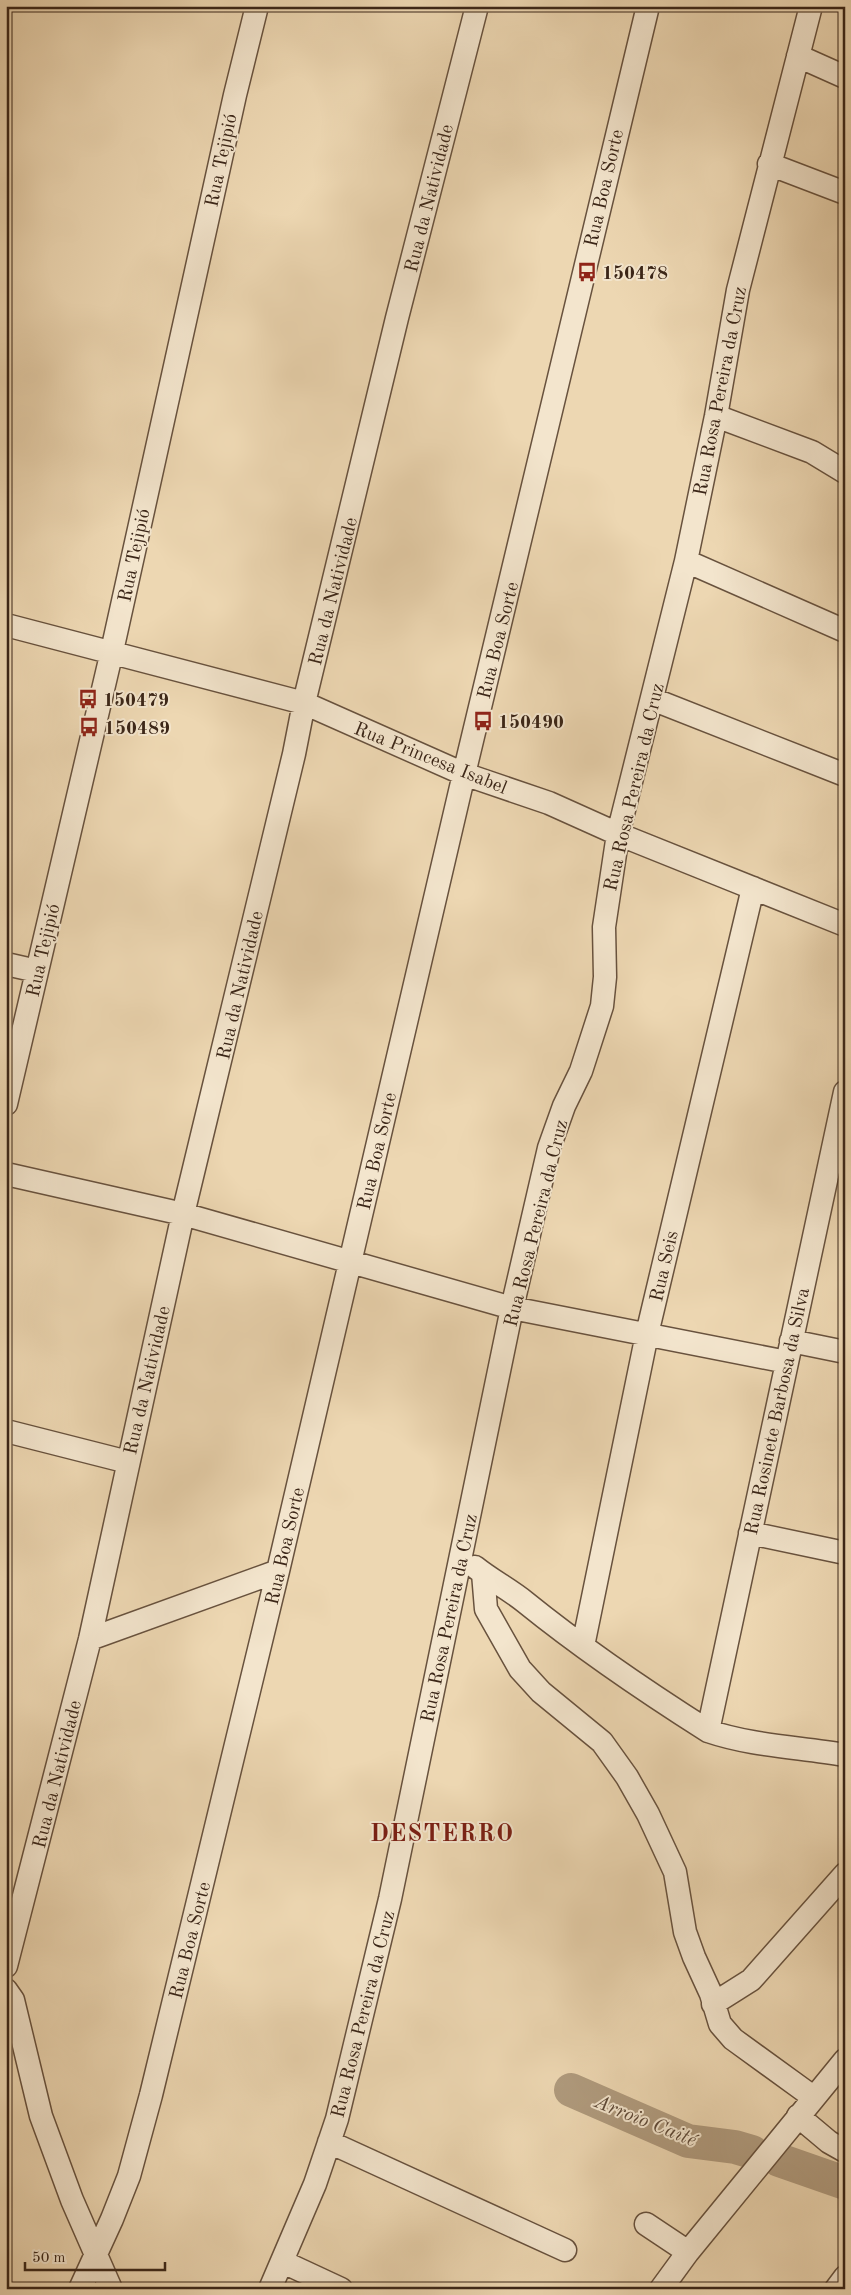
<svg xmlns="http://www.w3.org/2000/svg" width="851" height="2295" viewBox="0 0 851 2295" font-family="'Old Standard TT',serif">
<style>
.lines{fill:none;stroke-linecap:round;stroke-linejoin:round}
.river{stroke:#b09b7e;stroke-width:34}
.street-casing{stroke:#68523e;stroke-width:25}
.street{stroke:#f3e5cd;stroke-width:22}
.labels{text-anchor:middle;stroke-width:4;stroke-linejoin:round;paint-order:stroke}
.street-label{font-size:19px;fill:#3b2618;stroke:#f3e5cd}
.poi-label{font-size:19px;font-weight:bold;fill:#3b2618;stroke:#f3e5cd;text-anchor:start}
.water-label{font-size:20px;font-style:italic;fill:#5e4937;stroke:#f3e5cd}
.district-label{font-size:24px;font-weight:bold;letter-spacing:1px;fill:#7a1f14;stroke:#f3e5cd}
</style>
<rect width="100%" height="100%" fill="#edd7b2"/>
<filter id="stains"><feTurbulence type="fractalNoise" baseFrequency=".004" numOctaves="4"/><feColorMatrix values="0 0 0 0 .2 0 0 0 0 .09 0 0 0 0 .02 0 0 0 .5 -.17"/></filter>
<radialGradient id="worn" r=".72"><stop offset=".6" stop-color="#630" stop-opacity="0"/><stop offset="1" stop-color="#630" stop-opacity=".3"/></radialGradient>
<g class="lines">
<path class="river" d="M571 2090 688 2141 735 2147 752 2152
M779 2160 845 2183"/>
<defs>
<path id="street" d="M798 56 845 77
M769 164 845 193
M716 416 812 452 845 472
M686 561 845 631
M6 625 304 703 464 774 549 803 618 834 845 925
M652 699 845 775
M6 964 37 971
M6 1104 112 651 235 95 257 6
M6 1174 183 1214 512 1308 787 1362
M791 1341 845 1352
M6 1431 128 1462
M750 1533 845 1553
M475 1567C491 1580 509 1589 525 1602 583 1649 645 1691 708 1731 752 1746 799 1747 845 1755
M483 1573 486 1609 520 1669 541 1692 602 1742 627 1777 648 1814 675 1872 685 1932 694 1957 711 1994 720 2024 733 2039 813 2097
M90 1639 278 1571
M583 1646 647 1334 753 888
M708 1731 845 1092
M6 1966 90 1639 183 1214 294 754 304 703 397 318 477 6
M6 1990 13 2000 41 2116 72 2200 111 2289
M713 2004 751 1980 845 1874
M798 2116 829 2142 845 2151
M329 2142 565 2250
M646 2224 688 2252
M283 2262 341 2289
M80 2289 112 2219 129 2176 151 2095 278 1571 464 774 648 6
M270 2289 315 2184 337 2119 390 1899 512 1308 549 1148 564 1106 581 1071 602 1006 605 977 604 927 618 834 686 561 716 416 738 290 811 6
M661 2289 688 2252 845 2060
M836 2289 845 2277"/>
</defs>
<use href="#street" class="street-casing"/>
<use href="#street" class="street"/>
</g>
<defs>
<symbol id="bus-bare" viewBox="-9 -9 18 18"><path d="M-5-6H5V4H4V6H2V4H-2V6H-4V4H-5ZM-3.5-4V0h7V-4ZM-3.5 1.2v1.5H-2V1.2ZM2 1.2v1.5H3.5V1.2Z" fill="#8f2418" stroke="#f3e5cd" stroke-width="2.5" paint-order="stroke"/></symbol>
</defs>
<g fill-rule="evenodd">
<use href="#bus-bare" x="573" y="258" width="28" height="28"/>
<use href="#bus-bare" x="74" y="685" width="28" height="28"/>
<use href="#bus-bare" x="469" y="707" width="28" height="28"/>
<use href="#bus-bare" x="75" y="713" width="28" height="28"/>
</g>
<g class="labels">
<g class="street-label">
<text transform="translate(220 160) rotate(-78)" y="7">Rua Tejipió</text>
<text transform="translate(603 188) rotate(-77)" y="7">Rua Boa Sorte</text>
<text transform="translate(428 198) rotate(-76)" y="7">Rua da Natividade</text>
<text transform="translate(719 391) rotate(-79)" y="7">Rua Rosa Pereira da Cruz</text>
<text transform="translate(133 555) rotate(-78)" y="7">Rua Tejipió</text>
<text transform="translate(332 591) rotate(-76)" y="7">Rua da Natividade</text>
<text transform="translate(497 640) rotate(-76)" y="7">Rua Boa Sorte</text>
<text transform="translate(431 757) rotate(22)" y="7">Rua Princesa Isabel</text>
<text transform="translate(633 787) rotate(-77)" y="7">Rua Rosa Pereira da Cruz</text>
<text transform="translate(42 950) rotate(-77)" y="7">Rua Tejipió</text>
<text transform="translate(239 985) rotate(-77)" y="7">Rua da Natividade</text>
<text transform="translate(376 1151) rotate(-77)" y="7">Rua Boa Sorte</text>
<text transform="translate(535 1223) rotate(-76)" y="7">Rua Rosa Pereira da Cruz</text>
<text transform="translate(663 1266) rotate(-77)" y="7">Rua Seis</text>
<text transform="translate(146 1380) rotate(-77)" y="7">Rua da Natividade</text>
<text transform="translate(776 1411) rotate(-78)" y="7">Rua Rosinete Barbosa da Silva</text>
<text transform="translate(284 1546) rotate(-77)" y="7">Rua Boa Sorte</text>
<text transform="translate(448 1618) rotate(-78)" y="7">Rua Rosa Pereira da Cruz</text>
<text transform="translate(56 1774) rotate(-76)" y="7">Rua da Natividade</text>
<text transform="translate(189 1940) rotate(-76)" y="7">Rua Boa Sorte</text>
<text transform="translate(362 2014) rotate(-76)" y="7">Rua Rosa Pereira da Cruz</text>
</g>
<g class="poi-label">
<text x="602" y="279">150478</text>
<text x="103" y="706">150479</text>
<text x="498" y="728">150490</text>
<text x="104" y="734">150489</text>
</g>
<g class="water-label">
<text transform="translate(646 2120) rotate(22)" y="7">Arroio Caité</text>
</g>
<g class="district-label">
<text x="442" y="1841">DESTERRO</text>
</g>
</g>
<rect width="851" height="2295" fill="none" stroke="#edd7b2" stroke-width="25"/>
<rect x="8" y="8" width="836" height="2280" fill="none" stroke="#3b2618" stroke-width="2.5"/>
<rect x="12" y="12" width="826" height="2270" fill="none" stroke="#3b2618"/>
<path d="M25 2262v8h140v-8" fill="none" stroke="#3b2618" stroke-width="2.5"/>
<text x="32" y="2262" font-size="15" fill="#3b2618" stroke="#f3e5cd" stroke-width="4" paint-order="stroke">50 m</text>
<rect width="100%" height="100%" filter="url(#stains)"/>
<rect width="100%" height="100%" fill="url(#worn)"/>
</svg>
